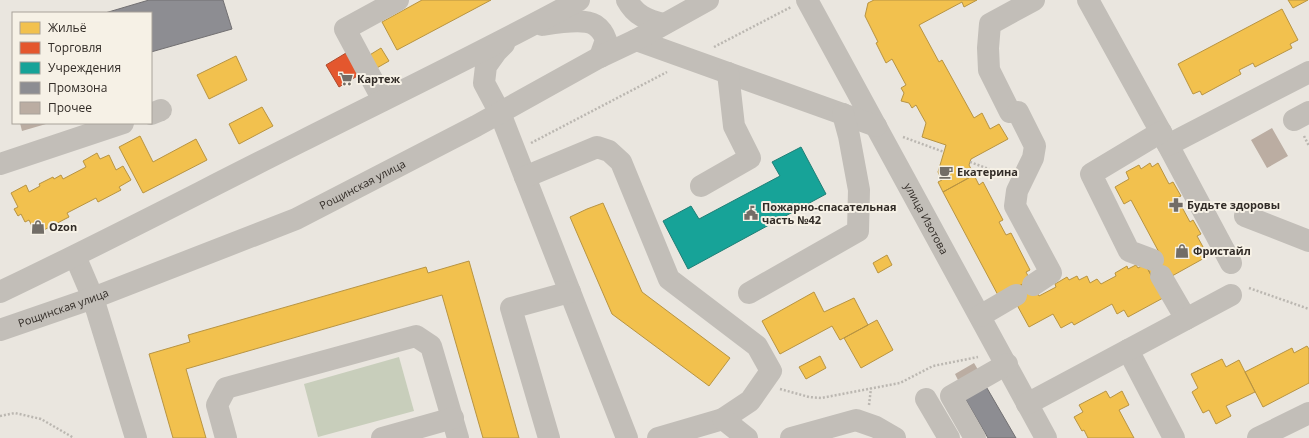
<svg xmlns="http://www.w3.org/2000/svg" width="1309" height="438" viewBox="0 0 1309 438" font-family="'Open Sans',sans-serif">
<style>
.green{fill:#c8cebb}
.homes{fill:#f2c14e;stroke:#b89442}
.shops{fill:#e4572e;stroke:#af4a2c}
.public{fill:#17a398;stroke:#1f7f76}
.industry{fill:#8d8d92;stroke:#727072}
.building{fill:#bbada2}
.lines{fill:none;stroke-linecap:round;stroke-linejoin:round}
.path{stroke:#bbb7b1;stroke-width:2.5;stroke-dasharray:2 2;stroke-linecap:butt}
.minor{stroke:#c2beb8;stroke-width:22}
.labels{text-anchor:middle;stroke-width:4;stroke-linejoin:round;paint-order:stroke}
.poi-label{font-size:11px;font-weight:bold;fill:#322c27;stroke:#f6f1e6;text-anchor:start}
.street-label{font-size:11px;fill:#322c27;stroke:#f6f1e6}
</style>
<rect width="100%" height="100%" fill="#eae6df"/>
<path class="green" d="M399 357 414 411 318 437 304 384Z"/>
<path class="homes" d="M422 0H491L397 50 382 22Z
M874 0H977L964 7 962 2 919 25 939 62 942 60 974 118 982 113 990 129 999 124 1008 139 971 159 969 165 974 175 943 192 938 182 942 180 938 172 946 145 922 137 926 123 916 105 912 108 909 103 901 101 904 93 901 88 906 85 892 59 886 63 876 43 878 42 865 16 868 3Z
M1288 0H1308L1293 8Z
M1282 9 1298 40 1290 44 1292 48 1255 67 1253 63 1239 70 1241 74 1202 95 1200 91 1193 94 1178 64Z
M381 48 389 61 375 69 368 56Z
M236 56 247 80 209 99 197 75Z
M262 107 273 126 239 144 229 124Z
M140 136 153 162 196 139 207 160 143 193 119 147Z
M97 153 100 159 109 155 116 170 123 166 131 180 119 187 121 190 98 202 96 198 67 213 69 217 36 234 29 220 25 222 21 214 18 216 14 209 18 207 11 193 26 185 29 192 40 186 39 184 53 177 54 179 61 175 63 179 86 167 83 161Z
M1150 163 1152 167 1158 163 1169 184 1173 182 1181 196 1177 198 1190 222 1193 220 1201 234 1197 236 1208 256 1172 276 1154 280 1145 264 1161 256 1131 200 1124 204 1115 187 1129 179 1126 172 1139 165 1141 169Z
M974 175 979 185 983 182 1003 220 999 222 1006 235 1011 233 1030 270 1026 272 1030 280 999 297 943 192Z
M603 203 642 292 730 358 709 386 612 314 570 217 587 209Z
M887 255 892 265 878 273 873 263Z
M469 261 519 438H483L442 295 186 369 206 438H173L149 354 190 342 188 335 426 267 428 273Z
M1145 264 1163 298 1128 317 1124 310 1117 314 1112 304 1074 325 1072 322 1061 328 1053 314 1029 327 1017 305 1014 289 1030 280 1039 296 1056 287 1055 284 1067 277 1069 280 1077 276 1079 280 1087 276 1090 283 1097 279 1101 284 1116 276 1115 273 1127 266 1128 269 1136 265 1138 268Z
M814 292 824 312 854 298 868 325 840 340 832 326 780 354 762 321Z
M877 320 893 350 861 368 844 338Z
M1307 346 1309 349V383L1263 407 1245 372 1292 348 1294 353Z
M820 356 826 368 806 379 799 367Z
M1222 359 1226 367 1239 360 1255 392 1226 406 1231 416 1216 424 1209 410 1203 413 1192 392 1198 388 1191 374Z
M1106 391 1110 398 1122 391 1129 405 1119 410 1134 438H1088L1084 430 1082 431 1074 417 1083 412 1079 405Z"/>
<path class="shops" d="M346 53 359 75 339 87 326 65Z"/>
<path class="public" d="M801 147 826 194 688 269 663 221 691 206 699 219 780 176 772 162Z"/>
<path class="industry" d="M149 0H223L232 29 151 52V13H105Z
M984 383 1016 438H988L963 395Z"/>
<path class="building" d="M20 123H46V124L22 131Z
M1272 128 1288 156 1267 168 1251 140Z
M974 363 980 373 960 384 955 374Z"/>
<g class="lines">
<path class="path" d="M714 47 791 7
M1304 136 1309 146
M903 137 944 152
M531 143 667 72
M970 162 1005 175
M1249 288 1309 309
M780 389 809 397 821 398 900 383 933 366 978 357
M869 405 871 388
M0 416 15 413 41 419 74 438"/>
<g class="minor">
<path d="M627 0C635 15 647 20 663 24"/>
<path id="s1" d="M807 0 1046 438"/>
<path d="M1088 0 1168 145 1231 263"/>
<path d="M542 25C555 23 584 18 595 25 601 29 604 34 606 40L600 57"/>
<path d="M636 40 876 126"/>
<path d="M504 44 496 52 486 66 484 83 500 113 627 438"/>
<path d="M383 100 345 29 398 0"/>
<path d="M1010 112 989 70 988 48 990 24 1034 0"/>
<path d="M1018 112 1035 146 1033 158 1017 191 1015 206 1051 273 1033 285"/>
<path d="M151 114 161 110"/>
<path d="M1294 120 1309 112"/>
<path d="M1168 145 1309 72"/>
<path d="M0 164 123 123"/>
<path d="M525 177 597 147 609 151 621 162 669 279 757 346 771 371 750 401 723 419 658 438"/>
<path d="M701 186 750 158 734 126 728 73"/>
<path d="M1245 216 1309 241"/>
<path d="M75 256 93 298 136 438"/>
<path d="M1153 260 1129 251 1091 174 1161 132"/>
<path d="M1161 276 1186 319"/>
<path d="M0 292C101 244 200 192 300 142 393 95 487 50 579 0"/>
<path d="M749 293 858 231 859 190 849 136 843 114"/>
<path d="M980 316 1016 295"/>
<path id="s2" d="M0 330 93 298 296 219 476 126 600 57 636 40 708 0"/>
<path d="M1128 350 1174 438"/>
<path d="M926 399 949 438"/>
<path d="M1027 404 1231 295"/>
<path d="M723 419 747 438"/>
<path d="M226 438 217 405 226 388 416 336 431 346 458 438"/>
<path d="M382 438 453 418"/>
<path d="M549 438 511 308 570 292"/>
<path d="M791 438 856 420 876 427 895 438"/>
<path d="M975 438 951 396 1007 364"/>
<path d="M1258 438 1309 413"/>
</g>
</g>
<defs>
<symbol id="supermarket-bare" viewBox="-9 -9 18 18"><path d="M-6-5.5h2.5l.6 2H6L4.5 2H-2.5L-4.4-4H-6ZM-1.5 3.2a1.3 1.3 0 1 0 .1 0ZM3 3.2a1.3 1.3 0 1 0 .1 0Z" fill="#726d67" stroke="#f6f1e6" stroke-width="2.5" paint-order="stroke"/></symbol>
<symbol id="cafe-bare" viewBox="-9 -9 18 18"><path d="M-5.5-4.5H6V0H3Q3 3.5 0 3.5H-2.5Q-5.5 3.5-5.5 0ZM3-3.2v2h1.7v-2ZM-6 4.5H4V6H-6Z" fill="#726d67" stroke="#f6f1e6" stroke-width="2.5" paint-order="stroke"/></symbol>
<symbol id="pharmacy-bare" viewBox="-9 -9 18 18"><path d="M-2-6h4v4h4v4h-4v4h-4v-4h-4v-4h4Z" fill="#726d67" stroke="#f6f1e6" stroke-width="2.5" paint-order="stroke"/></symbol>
<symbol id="civic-bare" viewBox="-9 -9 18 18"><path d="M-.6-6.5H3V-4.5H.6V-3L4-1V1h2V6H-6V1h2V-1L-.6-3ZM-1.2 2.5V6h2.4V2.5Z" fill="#726d67" stroke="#f6f1e6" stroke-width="2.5" paint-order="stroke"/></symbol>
<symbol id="shop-bare" viewBox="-9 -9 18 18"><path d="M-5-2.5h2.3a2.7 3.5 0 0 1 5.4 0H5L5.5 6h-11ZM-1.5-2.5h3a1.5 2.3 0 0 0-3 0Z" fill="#726d67" stroke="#f6f1e6" stroke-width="2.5" paint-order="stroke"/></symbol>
</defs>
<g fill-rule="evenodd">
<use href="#supermarket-bare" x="336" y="69" width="20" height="20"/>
<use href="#cafe-bare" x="936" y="162" width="20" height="20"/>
<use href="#pharmacy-bare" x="1166" y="195" width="20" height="20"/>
<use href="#civic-bare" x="741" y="203" width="20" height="20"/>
<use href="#shop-bare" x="28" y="217" width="20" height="20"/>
<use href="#shop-bare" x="1172" y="241" width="20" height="20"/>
</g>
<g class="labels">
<g class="poi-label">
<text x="357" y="83">Картеж</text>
<text x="957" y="176">Екатерина</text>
<text x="1187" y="209">Будьте здоровы</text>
<text x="762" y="211">Пожарно-спасательная<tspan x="762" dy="13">часть №42</tspan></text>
<text x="49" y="231">Ozon</text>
<text x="1193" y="255">Фристайл</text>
</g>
<g class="street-label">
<text dy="4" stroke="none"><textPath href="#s2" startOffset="391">Рощинская улица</textPath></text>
<text dy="4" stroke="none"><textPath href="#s1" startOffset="249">улица Изотова</textPath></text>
<text dy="4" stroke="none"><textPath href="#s2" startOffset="67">Рощинская улица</textPath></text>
</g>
</g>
<rect x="12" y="12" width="140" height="112" fill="#f6f1e6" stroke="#a8a29a"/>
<rect x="20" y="22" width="20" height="12" fill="#f2c14e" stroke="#a8a29a"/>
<text x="48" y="32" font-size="12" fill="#322c27">Жильё</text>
<rect x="20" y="42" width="20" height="12" fill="#e4572e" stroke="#a8a29a"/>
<text x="48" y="52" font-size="12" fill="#322c27">Торговля</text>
<rect x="20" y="62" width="20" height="12" fill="#17a398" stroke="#a8a29a"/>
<text x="48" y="72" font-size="12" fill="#322c27">Учреждения</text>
<rect x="20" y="82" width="20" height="12" fill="#8d8d92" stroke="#a8a29a"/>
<text x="48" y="92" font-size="12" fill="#322c27">Промзона</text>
<rect x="20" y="102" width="20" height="12" fill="#bbada2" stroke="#a8a29a"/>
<text x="48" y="112" font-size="12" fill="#322c27">Прочее</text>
</svg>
